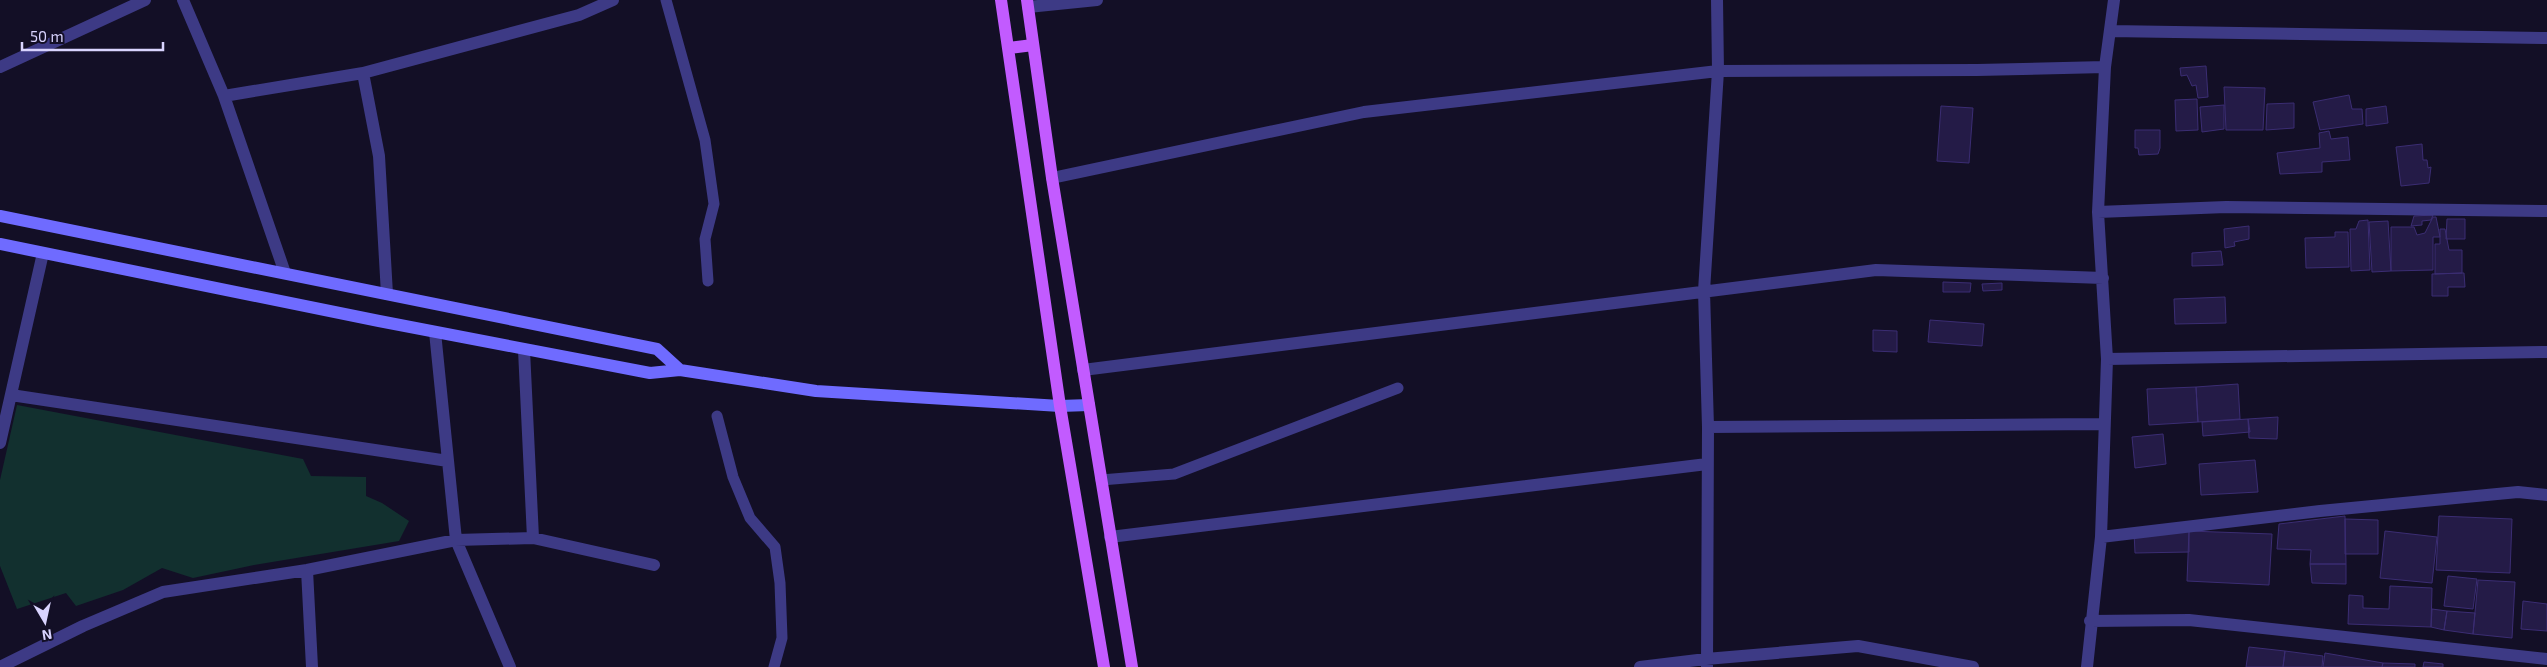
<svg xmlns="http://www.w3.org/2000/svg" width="2547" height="667" viewBox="0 0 2547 667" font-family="'Exo 2',sans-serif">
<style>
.green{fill:#12302f}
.building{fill:#241b47;stroke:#3b2d73}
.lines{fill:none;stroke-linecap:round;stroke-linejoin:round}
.service{stroke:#3d3a85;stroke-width:11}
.minor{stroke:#3d3a85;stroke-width:12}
.secondary{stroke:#6f6bff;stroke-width:12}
.primary{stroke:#c25bff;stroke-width:12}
</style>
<rect width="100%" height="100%" fill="#130f26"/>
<path class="green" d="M17 405 303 459 311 476 366 477V496L382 503 409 521 399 541 254 565 193 578 162 568 123 590 76 606 66 593 17 609 0 566V480Z"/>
<path class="building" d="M2206 66 2208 97 2198 98 2196 85 2192 86 2187 75 2181 76 2180 68Z
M2224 87 2265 88 2263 130H2226Z
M2349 95 2352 109H2362L2363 124 2320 130 2313 102Z
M2197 99 2198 130 2176 131 2175 100Z
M2294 103V128L2266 130 2267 104Z
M2224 105V129L2202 132 2200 107Z
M1941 106 1973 108 1969 163 1937 161Z
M2386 106 2388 123 2366 126V109Z
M2135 130H2160V148L2158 154 2139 155 2138 148H2135Z
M2329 131 2331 139 2348 137 2350 160 2322 162V172L2280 174 2277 153 2320 148 2319 133Z
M2422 144 2423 160H2427L2428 168 2431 167 2429 183 2401 186 2396 147Z
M2433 215 2431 220 2422 221V225L2411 226 2414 216Z
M2433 217H2436L2440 237H2433V270L2391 271V227H2414L2417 235 2425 233Z
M2447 219H2465V239H2446Z
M2368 220 2370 270 2351 271 2350 229H2356L2359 221Z
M2388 221 2391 271 2372 272 2369 222Z
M2249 226V239L2234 242 2235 246 2225 248 2224 229Z
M2440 229H2445L2449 250H2462V273L2435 274V244H2440Z
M2335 232H2348L2349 267 2306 268 2305 238 2335 237Z
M2221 251 2223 265 2192 266V253Z
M2464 273 2465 287H2448V296H2432V274Z
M1943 282 1971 283 1970 292H1943Z
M2002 283V290L1983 291 1982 284Z
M2225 297 2226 323 2175 324 2174 299Z
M1930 320 1984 324 1982 346 1928 342Z
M1873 330 1897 331V352L1873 351Z
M2238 384 2240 419 2198 422 2196 387Z
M2196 387 2198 422 2149 425 2147 389Z
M2278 417 2277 439 2249 438 2248 419Z
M2248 419 2250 432 2203 436 2202 422Z
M2163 434 2166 464 2135 468 2132 437Z
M2255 460 2258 492 2201 495 2199 464Z
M2345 516 2346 564H2310L2311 550 2277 549 2279 524Z
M2439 516 2512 519 2510 573 2436 570Z
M2345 519 2378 520V554H2345Z
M2189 531 2272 534 2269 585 2187 581Z
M2189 531V552L2135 553 2134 532Z
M2385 531 2437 537 2432 583 2380 578Z
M2310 564H2346V584L2312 583Z
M2448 576 2477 579 2473 609 2444 606Z
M2478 580 2515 582 2512 638 2473 634Z
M2390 586 2432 588 2431 627 2348 624 2349 595 2363 596V608L2389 609Z
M2523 601 2547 604V631L2521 629Z
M2432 609 2447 611 2444 630 2431 627Z
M2447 611 2475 613 2473 634 2444 630Z
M2249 647 2285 651 2283 667H2246Z
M2285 651 2323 656 2322 667H2283Z
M2325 653 2383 663 2382 667H2323Z
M2424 662 2443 664V667H2423Z
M2383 663 2415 664V667H2382Z"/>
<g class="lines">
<path class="service" d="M666 0 705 140 714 204 705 239 708 281
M717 416 733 477 750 518 775 547 780 583 782 638 774 667
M1101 480 1174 474 1398 388"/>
<path class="minor" d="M183 0 224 96 285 273
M1028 7 1097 0
M2110 31 2547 38
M0 67 145 0
M363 73 379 156 387 294
M224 96 363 73 579 15 613 0
M1052 178 1364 112 1718 71 1977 70 2105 67
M2098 212 2226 207 2547 211
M435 332 456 540 510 667
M524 350 533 538
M2107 359 2547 352
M1083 370 1876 270 2103 278
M11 395 448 461
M1708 427 2103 424
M0 443 43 253
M1110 537 1707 464
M2101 537 2320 511 2518 492 2547 495
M307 570 312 667
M2090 621 2189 620 2547 659
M0 667 83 626 163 592 307 570 456 540 533 538 654 565
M1640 667 1706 659 1858 646 1973 667
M1707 667 1708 427 1704 291 1718 71 1717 0
M2087 667 2101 537 2107 359 2098 212 2105 67 2114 0"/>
<path class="secondary" d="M0 216 657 349 680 370
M0 244 379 321 650 373 680 370 816 391 1060 406 1089 405"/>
<path class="primary" d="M1001 0 1060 406 1104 667
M1027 0 1052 178 1132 667
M1009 48 1033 45"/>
</g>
<g transform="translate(45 622) rotate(171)" stroke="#130f26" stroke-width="4" paint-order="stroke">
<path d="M0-4L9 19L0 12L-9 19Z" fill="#d9d4ff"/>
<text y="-8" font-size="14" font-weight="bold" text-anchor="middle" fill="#d9d4ff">N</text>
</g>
<path d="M22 42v8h141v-8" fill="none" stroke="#d9d4ff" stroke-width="2.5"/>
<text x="30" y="42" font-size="15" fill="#d9d4ff" stroke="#130f26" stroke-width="4" paint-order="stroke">50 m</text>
</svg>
